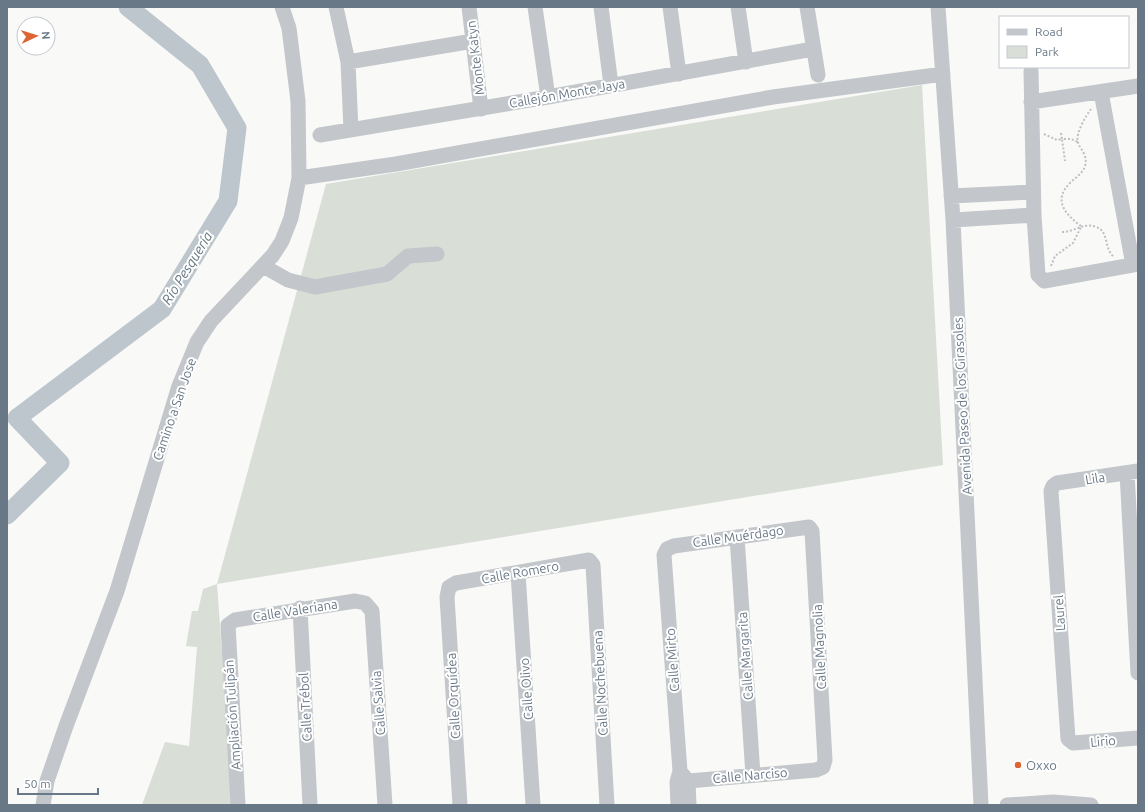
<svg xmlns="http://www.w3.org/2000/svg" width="1145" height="812" viewBox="0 0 1145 812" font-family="Ubuntu,sans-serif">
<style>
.green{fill:#d9ded6}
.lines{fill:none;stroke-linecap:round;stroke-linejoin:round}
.river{stroke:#bdc6cc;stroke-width:19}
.path{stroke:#bdbfc2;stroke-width:2;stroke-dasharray:2 2;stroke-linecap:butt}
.minor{stroke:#c3c6ca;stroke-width:15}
.poi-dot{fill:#dd6433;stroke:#fff;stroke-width:1.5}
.labels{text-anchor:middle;stroke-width:4;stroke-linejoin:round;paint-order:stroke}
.street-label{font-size:13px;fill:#697887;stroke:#fff}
.poi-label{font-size:13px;fill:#697887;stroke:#fff;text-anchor:start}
.water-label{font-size:14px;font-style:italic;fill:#657882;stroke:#fff}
</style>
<rect width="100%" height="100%" fill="#f9f9f7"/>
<path class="green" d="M922 85 943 465 217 584 233 805H142L165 742 189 746 197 647 186 646 192 611H198L203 589 217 584 326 184Z"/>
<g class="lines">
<path class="river" d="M7 515 60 463 17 418 162 309 228 201 237 128 200 65 128 7"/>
<path class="path" d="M1061 133 1062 139H1071L1078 142
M1044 134 1057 140 1062 139 1065 161
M1081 226C1065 214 1052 200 1071 182 1076 177 1083 173 1085 166 1088 156 1081 150 1078 143 1075 133 1086 116 1091 109
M1062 232C1075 232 1083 222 1096 227 1109 231 1104 248 1113 256
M1051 266 1055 256 1073 243 1081 227"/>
<path class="minor" d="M336 7 348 62 351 130
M469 7 481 109
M535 7 548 97
M601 7 611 85
M670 7 679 74
M738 7 746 62
M807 7 818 75
M938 7 953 220 981 805
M348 62 473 41
M1031 71 1034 215 1038 275 1044 281 1138 264
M1101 92 1133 265
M1031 102 1138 86
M320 135 548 97 813 49
M299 178 396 164 773 97 943 74
M951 196 1033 192
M953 220 1034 215
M263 266 288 280 315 287 387 274 408 256 437 254
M1138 471 1057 483 1053 486 1051 491 1068 739 1073 743 1138 738
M1127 473 1138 673
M737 537 753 775
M518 573 533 805
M300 608 310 805
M682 774 688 781 689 805
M677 782 816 770 823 767 825 760 812 531 809 527 674 546 667 549 664 555 680 771 677 782 678 805
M43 805 47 781 66 726 117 591 179 386 197 342 211 321 273 255 282 241 291 218 299 178 298 101 289 28 282 7
M238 805 228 625 235 620 355 601 365 603 372 611 385 805
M460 805 447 597 449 587 456 583 589 560 593 565 607 805
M1007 805 1053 802 1091 805"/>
</g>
<circle class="poi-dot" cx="1018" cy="765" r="4"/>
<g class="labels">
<g class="street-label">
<text transform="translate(475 58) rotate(-97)" y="5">Monte Katyn</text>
<text transform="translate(567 93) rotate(-10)" y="5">Callejón Monte Jaya</text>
<text transform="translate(962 406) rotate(-93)" y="5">Avenida Paseo de los Girasoles</text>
<text transform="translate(174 409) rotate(-71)" y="5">Camino a San Jose</text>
<text transform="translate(1095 478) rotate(-9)" y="5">Lila</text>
<text transform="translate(738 536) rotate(-8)" y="5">Calle Muérdago</text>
<text transform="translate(520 572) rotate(-10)" y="5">Calle Romero</text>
<text transform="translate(295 610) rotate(-9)" y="5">Calle Valeriana</text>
<text transform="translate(1059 613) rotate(-94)" y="5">Laurel</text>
<text transform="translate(819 647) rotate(-93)" y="5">Calle Magnolia</text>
<text transform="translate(745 656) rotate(-94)" y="5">Calle Margarita</text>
<text transform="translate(672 660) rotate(-94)" y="5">Calle Mirto</text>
<text transform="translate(600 683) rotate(-93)" y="5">Calle Nochebuena</text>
<text transform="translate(526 689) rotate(-94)" y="5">Calle Olivo</text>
<text transform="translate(453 696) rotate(-93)" y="5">Calle Orquídea</text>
<text transform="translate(378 703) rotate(-94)" y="5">Calle Salvia</text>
<text transform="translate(305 707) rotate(-93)" y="5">Calle Trébol</text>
<text transform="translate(232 715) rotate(-94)" y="5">Ampliación Tulipán</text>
<text transform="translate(1103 741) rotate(-5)" y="5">Lirio</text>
<text transform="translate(750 775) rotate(-5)" y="5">Calle Narciso</text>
</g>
<g class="poi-label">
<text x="1026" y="770">Oxxo</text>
</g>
<g class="water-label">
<text transform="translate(187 268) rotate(-58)" y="5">Río Pesquería</text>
</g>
</g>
<rect width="1145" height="812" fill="none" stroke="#697887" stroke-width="16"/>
<rect x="999" y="16" width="130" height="52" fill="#ffffff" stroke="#c3c9cf"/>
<rect x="1007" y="29" width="20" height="6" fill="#c3c6ca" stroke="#c3c9cf"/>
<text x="1035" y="36" font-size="12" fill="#697887">Road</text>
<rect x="1007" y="46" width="20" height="12" fill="#d9ded6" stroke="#c3c9cf"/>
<text x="1035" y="56" font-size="12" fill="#697887">Park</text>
<g transform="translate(36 36) rotate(86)"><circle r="19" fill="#ffffff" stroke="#c3c9cf"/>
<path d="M0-3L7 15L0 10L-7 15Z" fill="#dd6433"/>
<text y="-6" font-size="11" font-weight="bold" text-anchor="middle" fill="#697887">N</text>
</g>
<path d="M18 788v6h80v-6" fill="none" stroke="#697887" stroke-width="2"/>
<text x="24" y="788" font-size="12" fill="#697887" stroke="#ffffff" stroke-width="3" paint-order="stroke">50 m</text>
</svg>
